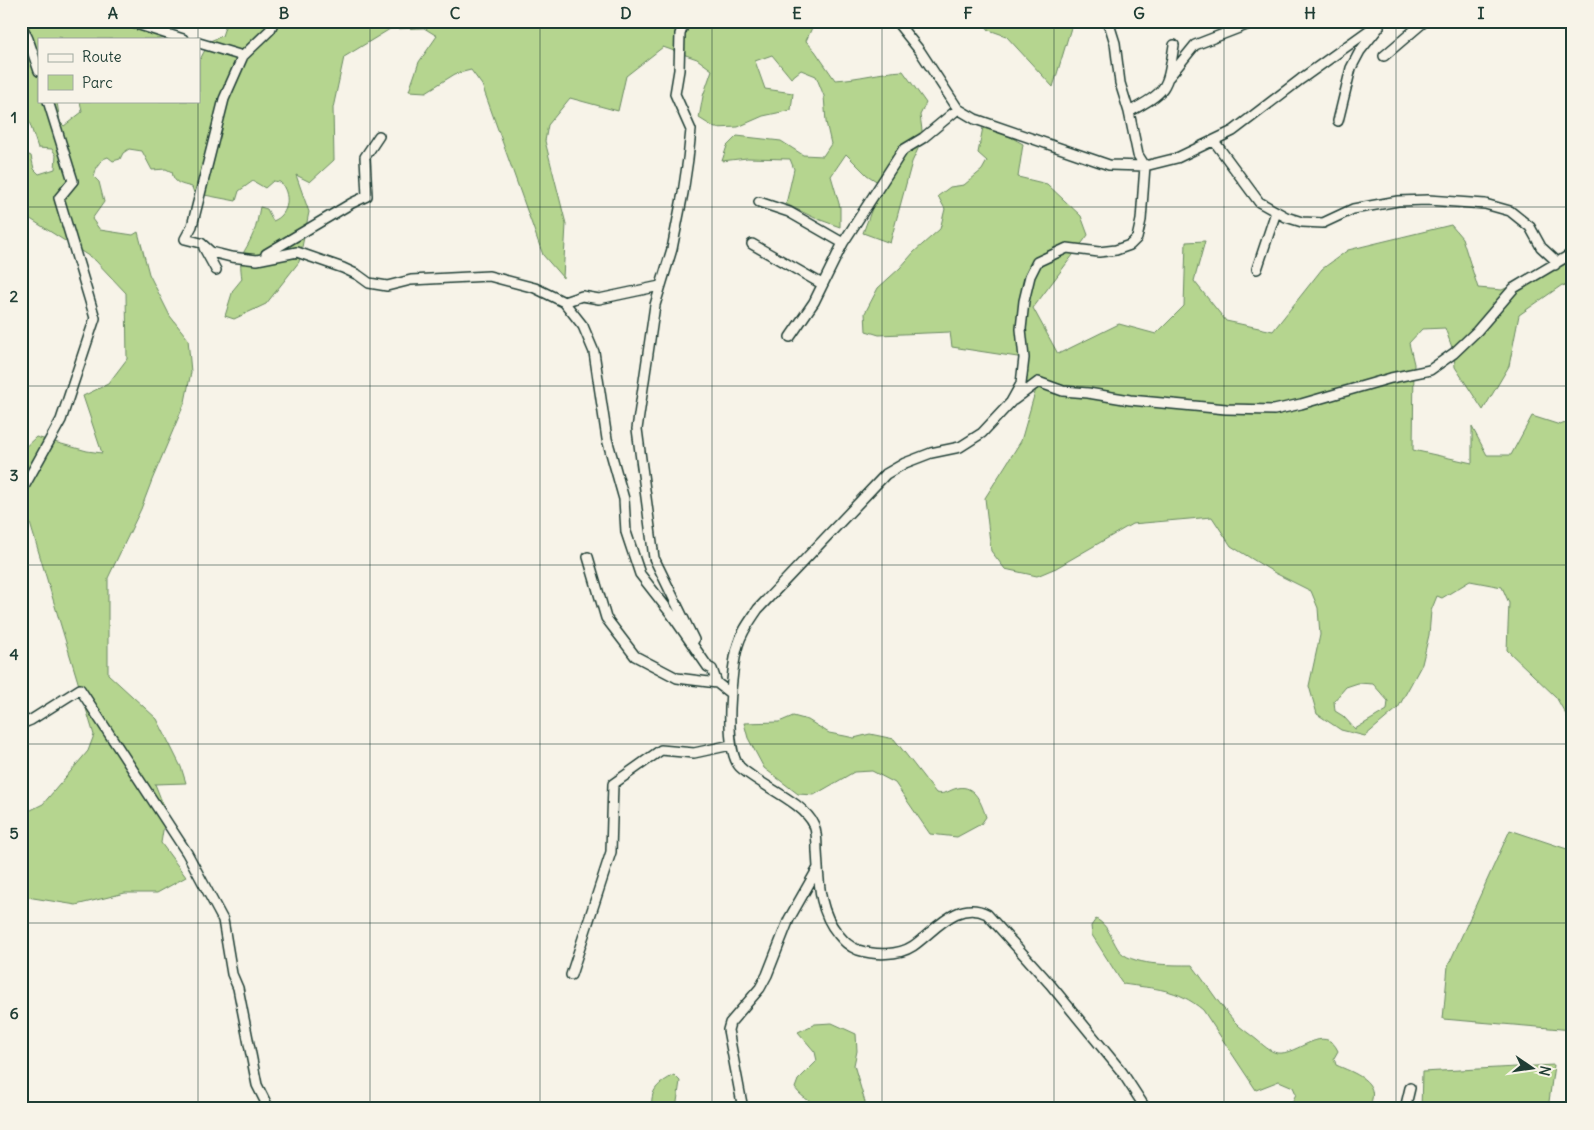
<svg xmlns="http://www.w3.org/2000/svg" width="1594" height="1130" viewBox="0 0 1594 1130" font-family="Delius,sans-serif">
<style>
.green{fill:#b5d58f;stroke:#6a8962;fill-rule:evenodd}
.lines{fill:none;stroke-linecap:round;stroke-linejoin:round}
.minor-casing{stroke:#1f3d34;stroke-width:12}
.minor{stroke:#f7f3e8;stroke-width:9}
.grid{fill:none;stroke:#1f3d34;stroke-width:1;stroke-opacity:0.55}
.neatline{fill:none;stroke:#1f3d34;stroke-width:2}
.grid-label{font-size:16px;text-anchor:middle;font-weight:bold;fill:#1f3d34}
</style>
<rect width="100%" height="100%" fill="#f7f3e8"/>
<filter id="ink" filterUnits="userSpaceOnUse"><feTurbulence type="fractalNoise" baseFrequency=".02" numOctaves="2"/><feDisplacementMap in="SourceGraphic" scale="10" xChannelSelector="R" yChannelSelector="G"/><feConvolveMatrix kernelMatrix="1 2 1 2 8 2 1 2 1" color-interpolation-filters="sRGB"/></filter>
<g filter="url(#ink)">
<path class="green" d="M21 21H173L170 27 169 39H63L60 36 55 39H39V101L57 102 60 122 64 126 82 112 80 101H199V61L210 41 222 36 226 24 225 21H815L806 41 815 51 835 80C858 79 880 72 903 71L926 103 920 115 923 138 912 162 890 243 863 233 881 184 867 175 846 154 831 176 840 207V227L815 218 786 204 794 169 790 159 747 158 722 161 727 146 737 136 781 141 803 155 823 156 831 144 826 122 824 96 816 76 801 70 791 78 772 55 755 61 765 89 793 93 791 110 763 116 738 127 715 128 699 118 703 96 712 70 697 59 663 47 626 76 618 111 570 98 548 125 545 141 566 224 563 278 543 255 482 85 471 70 455 74 426 92 409 91 419 62 437 36 424 28 390 29 344 57 333 108 334 160 310 182 296 175 309 212 299 262 266 304 234 319 225 316 233 290 242 279C238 252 244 256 253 234 257 226 258 216 260 207L267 209 273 221C290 215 291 193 280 182L273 181 265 188 253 181 239 191 236 201 194 193 192 187C181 184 174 184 172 172L166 169 152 170 142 151 129 149 123 153 120 159 113 161 108 157C98 160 96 168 94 177L99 182 104 202 92 219 100 230 133 235 138 232 149 274 170 316 188 339 191 372 185 402 152 480 141 509 108 578V674L157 719 181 767 186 783 155 784 166 812 161 843 186 877 157 893H125L76 905 21 896V811L27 812 43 804 88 751 94 735 26 510 21 499V451L36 437 87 451 102 453 83 396 108 384 127 359 126 293 95 260 21 213V151L31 156 34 169 39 174 55 169 56 155 52 149 38 148 29 121 24 118H21Z
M982 21H1073L1053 87 1006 36 989 30Z
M984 122 1023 144 1018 177 1047 184 1081 216 1088 235 1033 308 1058 354 1119 324 1156 334 1184 306 1186 242 1205 241 1194 281 1226 321 1273 331 1322 269 1348 250 1451 225 1462 238 1478 288 1502 290 1555 265 1573 253V288L1562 285 1519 315 1509 366 1483 410 1455 367 1454 353 1445 328 1422 329 1409 343 1414 364 1413 450 1472 463V427L1487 455H1511L1532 416 1560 425 1573 420V727L1556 697 1507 650 1509 603 1502 587 1470 581 1442 598 1437 596 1431 611 1429 635 1422 664 1398 708 1365 736 1341 730 1317 714 1309 686 1320 635 1318 608 1311 591 1275 573 1231 546 1212 517 1132 524 1056 568 1037 576 1005 569 991 551 985 498 1021 441 1038 382 1011 402 1024 358 952 347 950 332 879 335 866 331 865 313 878 288 900 268 914 252 940 229 945 209 938 196 950 187 964 185 982 170 987 161 978 153ZM1358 683 1373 684 1388 701 1387 710 1355 729 1343 716 1335 711 1334 701 1346 687Z
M793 716 808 720 829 733 845 736 854 738 870 734 894 739 936 793C947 795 948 790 958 788 975 784 982 805 986 817L981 824 957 837 930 834 895 783 872 771 854 772 814 795 798 794 764 768 748 738 744 723 779 722Z
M1510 830 1573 851V1030L1443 1019 1448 966Z
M1096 919C1108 925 1111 938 1118 949 1129 966 1173 965 1192 965 1206 983 1218 1003 1234 1021 1240 1028 1250 1034 1257 1040 1263 1045 1269 1051 1277 1053 1297 1056 1325 1022 1338 1051L1334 1058 1336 1065C1354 1073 1381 1081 1370 1105L1345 1107 1340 1109H1289L1296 1094 1293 1087 1279 1081 1256 1090 1203 1010C1177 988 1155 989 1123 984L1092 935 1091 926Z
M832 1023 856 1034 857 1051 854 1065 867 1109C842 1109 811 1111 795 1088L798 1080 817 1061 815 1052 798 1032 815 1024Z
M1554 1065 1548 1109H1534L1533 1105 1520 1109H1421L1422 1072Z
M674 1075 680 1081 676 1109H652C650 1089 658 1084 674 1075Z"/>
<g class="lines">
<defs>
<path id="minor" d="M127 21 183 39
M274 21 270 30 243 56 224 99 192 226 185 239 201 243 211 252 231 257 257 260 297 252 343 268 358 275 369 283 387 286 411 280 489 276 535 288 564 302 583 326 594 352 607 439 624 499 626 532 640 574 672 615 708 667 712 669 717 683 731 694
M685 21 680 34 679 70 675 94 691 130 688 159 683 193 672 249 655 305 637 429 654 558 694 640
M896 21 920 51 958 109 975 119 1109 165 1145 166 1177 158 1233 131 1301 79 1382 21
M1105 21 1110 27 1115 43 1120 83 1129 112 1138 155 1145 166 1141 220 1137 238 1130 245 1116 250 1099 252 1067 248 1037 262 1030 276 1024 301 1021 329 1024 358 1021 384 1011 402 982 433 960 447 931 453 905 463 886 474 758 609C750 621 742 631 738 645 731 668 723 750 740 767 759 785 804 802 814 825 817 833 817 842 817 851 819 880 818 910 838 934 844 941 848 946 858 950 874 955 898 956 913 946 935 931 957 899 987 914L1050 984 1122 1072 1146 1109
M21 24 28 39 39 71
M199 43 243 56
M1384 56 1425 21
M1169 77 1195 45 1257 21
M1129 112C1169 90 1167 89 1174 45
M1338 121 1351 68 1360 51 1379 27
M1214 141 1259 202 1286 217 1302 222 1323 223 1353 209 1398 201 1428 200 1485 204 1510 211 1530 227 1541 247 1554 259 1555 265
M759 202 789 212 843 243
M752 244 822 284
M204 248 216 270
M266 254 352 203 367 196 365 157 379 136
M1257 269 1276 212
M564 302 582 296 599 299 660 286
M790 337 814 302 843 243 903 150 923 138 958 109
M1014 400 1038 382 1063 391 1088 393 1130 400 1226 409 1274 410 1301 404 1391 378 1430 370 1454 353 1477 331 1514 288 1573 253
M21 492 61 420 95 318 59 198 73 181 48 101
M588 557 606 618 635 656 677 678 717 683
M21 724 31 720 80 689 187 853 223 920 232 974 238 988 257 1085 269 1109
M571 975 611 852 613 784 661 750 694 753 731 745
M743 1109 728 1030 730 1023 760 988 767 975 789 919 818 868
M1405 1109 1410 1088"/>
</defs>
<use href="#minor" class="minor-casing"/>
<use href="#minor" class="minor"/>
</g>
</g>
<path class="grid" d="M198 21V39M370 21V1109M540 21V1109M712 21V1109M882 21V1109M1054 21V1109M1224 21V1109M1396 21V1109M198 101V1109M21 207H1573M21 386H1573M21 565H1573M21 744H1573M21 923H1573"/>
<rect width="1594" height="1130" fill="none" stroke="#f7f3e8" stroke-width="55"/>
<rect x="38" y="38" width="162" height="65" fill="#f7f3e8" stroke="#a1aaa0"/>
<rect x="48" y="54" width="25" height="8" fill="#f7f3e8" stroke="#a1aaa0"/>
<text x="82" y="62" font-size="15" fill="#1f3d34">Route</text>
<rect x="48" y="75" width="25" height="15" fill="#b5d58f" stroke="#a1aaa0"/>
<text x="82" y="88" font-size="15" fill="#1f3d34">Parc</text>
<g transform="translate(1532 1068) rotate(103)" stroke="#f7f3e8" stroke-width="4" paint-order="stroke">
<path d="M0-4L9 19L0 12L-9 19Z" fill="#1f3d34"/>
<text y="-8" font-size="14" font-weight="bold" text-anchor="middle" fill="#1f3d34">N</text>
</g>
<rect x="28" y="28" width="1538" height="1074" class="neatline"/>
<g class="grid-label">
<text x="113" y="19">A</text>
<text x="284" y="19">B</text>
<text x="455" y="19">C</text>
<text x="626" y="19">D</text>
<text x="797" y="19">E</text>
<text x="968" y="19">F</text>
<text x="1139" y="19">G</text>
<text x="1310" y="19">H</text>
<text x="1481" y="19">I</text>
<text x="14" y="123">1</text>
<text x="14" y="302">2</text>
<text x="14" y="481">3</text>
<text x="14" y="660">4</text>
<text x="14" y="839">5</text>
<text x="14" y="1019">6</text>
</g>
</svg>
